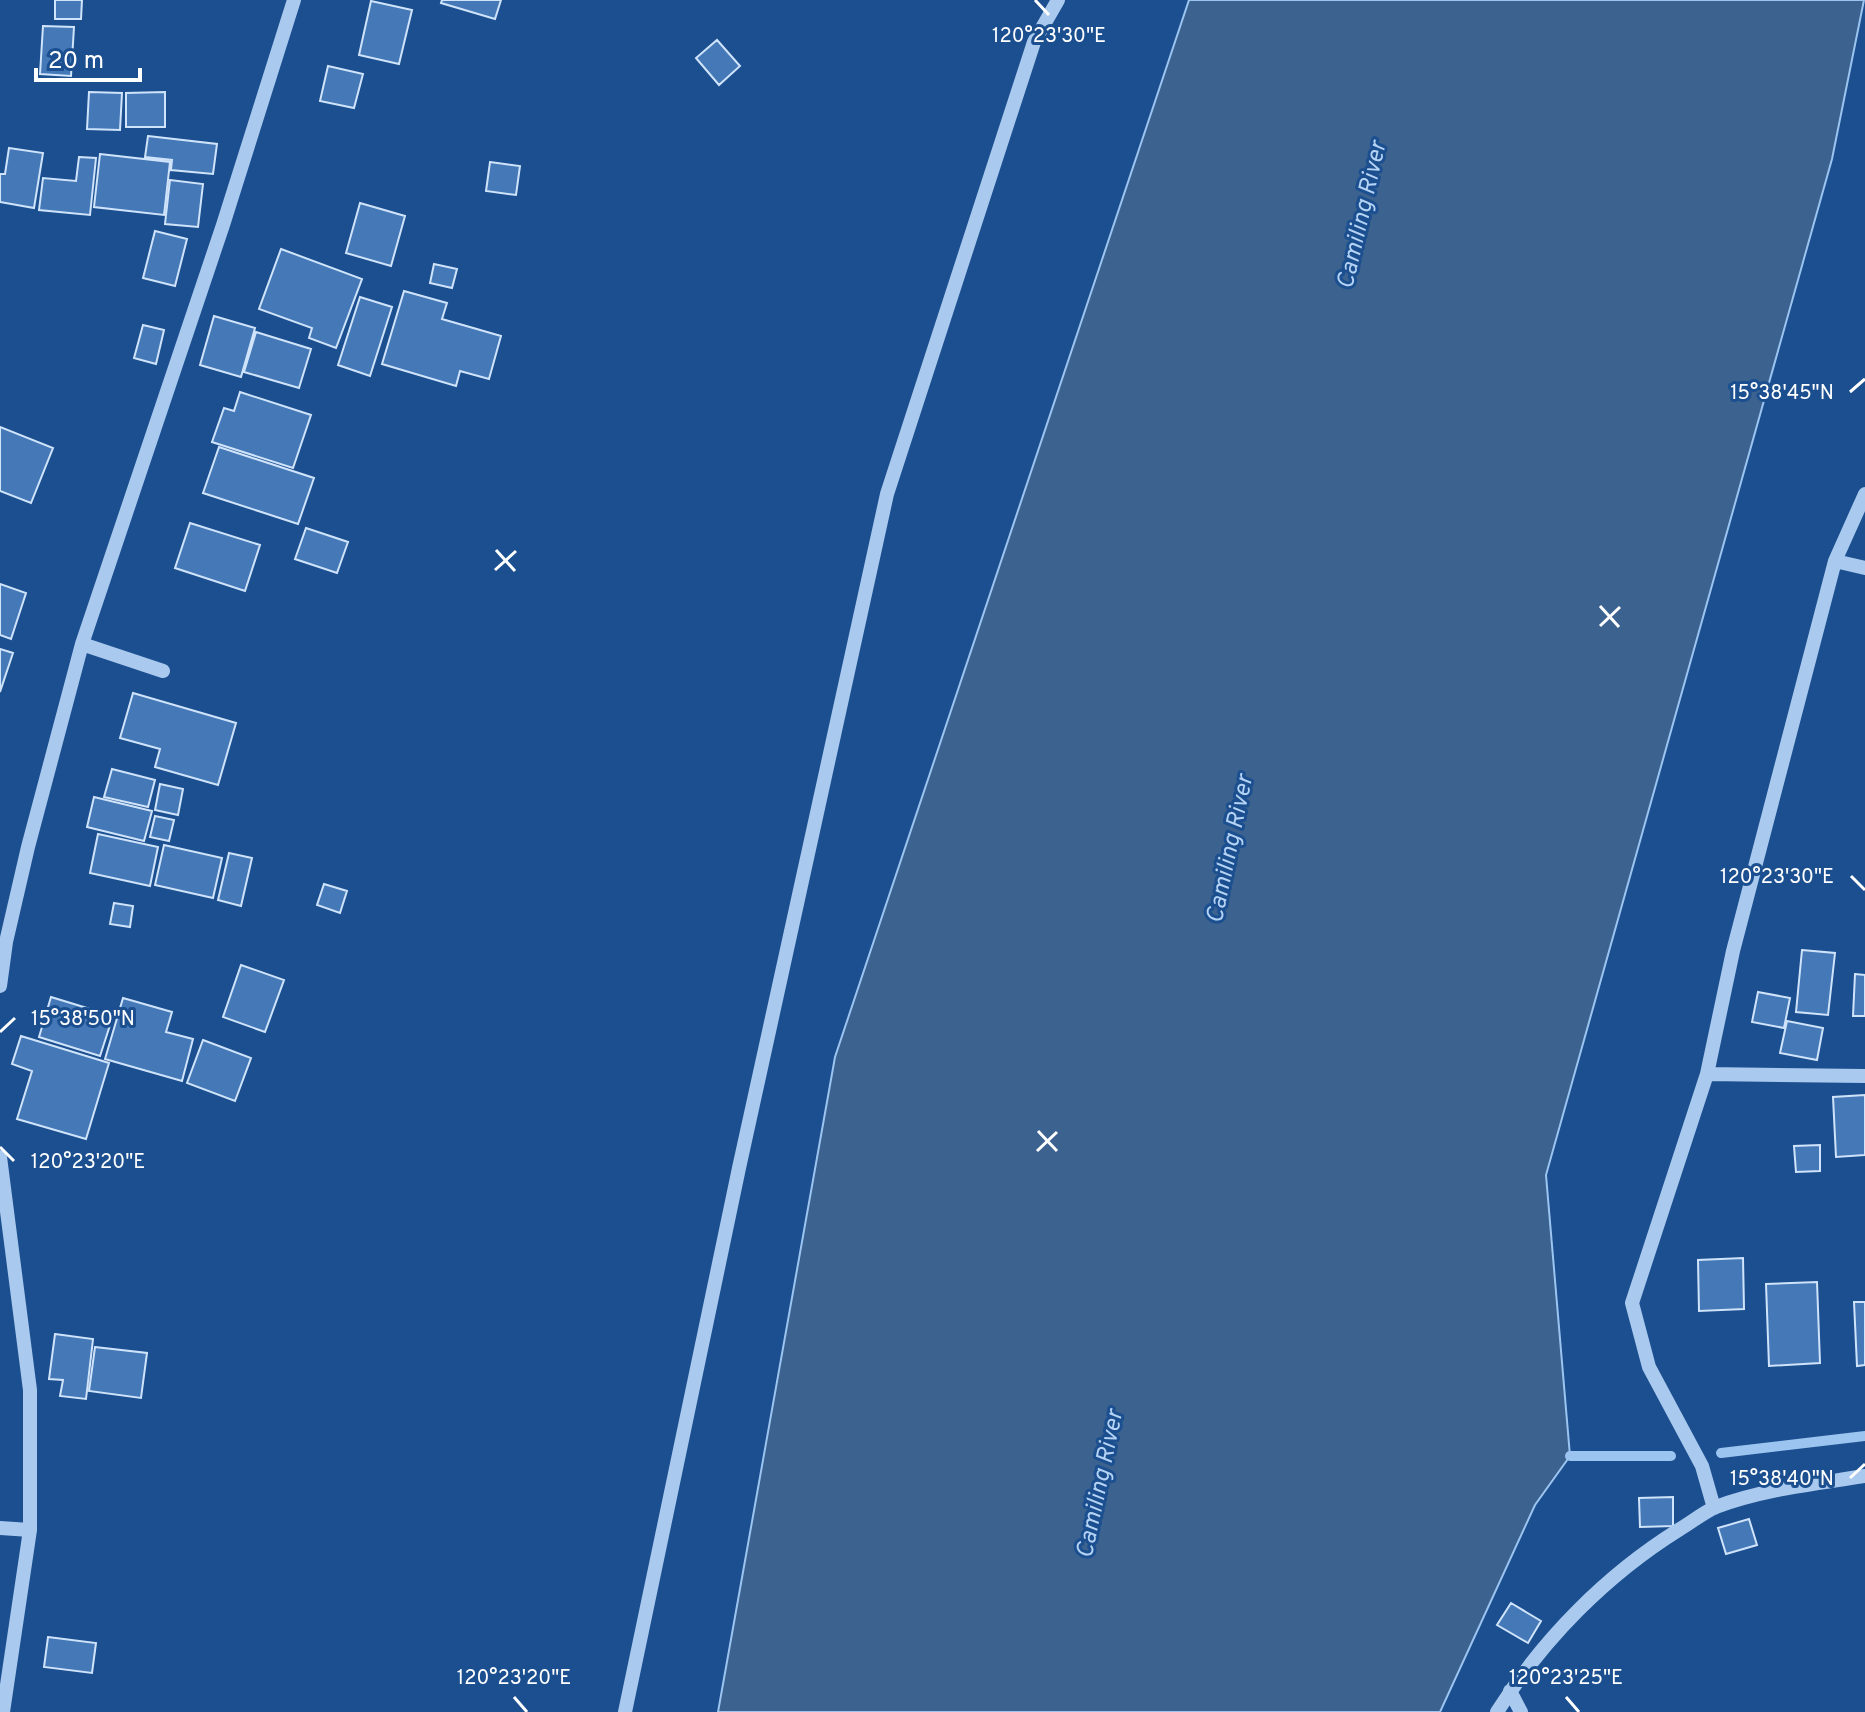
<svg xmlns="http://www.w3.org/2000/svg" width="1865" height="1712" viewBox="0 0 1865 1712" font-family="Overpass,sans-serif">
<style>
.water{fill:#3c6290;stroke:#9cc4f0;stroke-width:2}
.lines{fill:none;stroke-linecap:round;stroke-linejoin:round}
.stream{stroke:#9cc4f0;stroke-width:10}
.building{fill:#4478b7;stroke:#cfe3fa;stroke-width:2}
.minor{stroke:#a9c9ee;stroke-width:14}
.ticks{fill:none;stroke:#fff;stroke-width:3}
.labels{text-anchor:middle;stroke-width:6;stroke-linejoin:round;paint-order:stroke}
.water-label{font-size:24px;font-style:italic;fill:#b5d3f5;stroke:#1b4f8f}
.ticks-label{font-size:20px;text-anchor:middle;fill:#fff;stroke:#1b4f8f;stroke-width:6;stroke-linejoin:round;paint-order:stroke}
</style>
<rect width="100%" height="100%" fill="#1b4f8f"/>
<path class="water" d="M1189 0H1864L1832 159 1546 1175 1570 1456 1535 1505 1440 1712H718L835 1057Z"/>
<g class="lines">
<path class="stream" d="M1721 1453 1865 1436
M1570 1456H1671"/>
</g>
<path class="building" d="M55 0H82L81 19H55Z
M442 0H501L495 19 441 3Z
M371 1 412 10 399 64 359 55Z
M43 26 74 27 71 76 40 74Z
M717 40 740 66 719 85 696 58Z
M328 66 363 74 354 108 320 101Z
M89 92 122 93 120 130 87 129Z
M165 92V127H126V93Z
M148 136 217 144 213 174 171 170 172 160 145 157Z
M9 148 43 153 34 208 0 202V174H5Z
M100 154 170 162 164 215 94 207Z
M79 157 96 158 90 215 39 210 43 178 76 181Z
M490 162 520 166 516 195 486 191Z
M170 180 203 184 198 227 165 224Z
M360 203 405 216 391 266 346 253Z
M155 231 187 239 175 286 143 278Z
M281 249 362 279 336 348 309 338 312 328 259 309Z
M434 264 457 269 452 288 430 283Z
M404 291 447 303 442 319 501 336 489 379 460 371 456 386 382 364Z
M360 297 392 307 370 376 338 365Z
M214 316 255 328 241 377 200 365Z
M143 325 164 330 156 364 134 358Z
M256 332 311 349 299 388 244 372Z
M240 392 311 415 293 468 212 442 224 408 234 411Z
M0 427 53 448 31 503 0 491Z
M219 447 314 478 298 524 203 493Z
M190 523 260 545 245 591 175 568Z
M306 528 348 542 337 573 295 559Z
M0 584 26 593 11 639 0 635Z
M0 649 13 653 0 692Z
M133 693 236 723 218 785 155 767 160 749 120 738Z
M112 769 155 780 148 807 104 797Z
M160 784 183 789 178 815 155 810Z
M94 797 152 811 144 841 87 827Z
M155 816 174 820 169 841 150 837Z
M98 834 158 847 150 886 90 873Z
M164 845 222 858 213 898 155 885Z
M229 853 252 858 241 906 218 900Z
M324 884 347 891 340 913 317 905Z
M114 903 133 906 130 927 110 924Z
M1802 950 1835 953 1828 1015 1796 1012Z
M241 965 284 980 265 1032 223 1017Z
M1855 974 1865 975V1016H1853Z
M1758 992 1790 998 1784 1028 1752 1022Z
M51 997 113 1016 100 1056 39 1037Z
M123 998 172 1012 166 1032 193 1039 182 1081 105 1059Z
M1787 1021 1823 1028 1817 1060 1780 1053Z
M21 1036 109 1063 86 1139 17 1119 32 1071 12 1064Z
M203 1040 251 1058 235 1101 187 1083Z
M1865 1095V1155L1836 1157 1833 1097Z
M1820 1145V1171L1796 1172 1794 1146Z
M1743 1258 1744 1309 1699 1311 1698 1260Z
M1817 1282 1820 1363 1769 1366 1766 1284Z
M1854 1302H1865V1365L1857 1366Z
M55 1334 93 1339 86 1399 60 1396 63 1380 49 1379Z
M95 1347 147 1353 141 1398 89 1391Z
M1673 1497V1526L1640 1527 1639 1498Z
M1749 1519 1757 1545 1726 1554 1718 1528Z
M1511 1603 1541 1621 1528 1643 1497 1625Z
M48 1637 96 1643 92 1673 44 1667Z"/>
<g class="lines">
<path class="minor" d="M1835 561 1865 494
M82 644 163 671
M0 986 6 942 28 847 82 644 223 225 294 0
M1707 1074 1865 1076
M0 1157 30 1390V1530L3 1712
M1714 1508 1702 1466 1649 1367 1632 1303 1707 1074 1733 951 1835 561 1865 568
M0 1528 30 1530
M1510 1691 1521 1712
M625 1712 739 1168 887 494 1034 42 1058 0
M1497 1712C1543 1639 1606 1575 1680 1529 1692 1522 1704 1512 1716 1507 1764 1489 1815 1484 1865 1476"/>
</g>
<path class="ticks" d="M1035 0 1049 15M1850 392 1865 379M496 550 515 571M495 570 516 551M1600 606 1619 627M1600 626 1620 607M1851 876 1865 890M0 1032 15 1018M1038 1131 1057 1151M0 1147 14 1161M1037 1151 1057 1132M1850 1478 1865 1464M514 1697 527 1712M1566 1697 1579 1712"/>
<g class="labels">
<g class="water-label">
<text transform="translate(1361 215) rotate(-77)" y="8">Camiling River</text>
<text transform="translate(1229 849) rotate(-78)" y="8">Camiling River</text>
<text transform="translate(1099 1484) rotate(-78)" y="8">Camiling River</text>
</g>
</g>
<g class="ticks-label">
<text x="1049" y="42">120°23'30"E</text>
<text x="1782" y="399">15°38'45"N</text>
<text x="1777" y="883">120°23'30"E</text>
<text x="83" y="1025">15°38'50"N</text>
<text x="88" y="1168">120°23'20"E</text>
<text x="1782" y="1485">15°38'40"N</text>
<text x="514" y="1684">120°23'20"E</text>
<text x="1566" y="1684">120°23'25"E</text>
</g>
<path d="M36 68v12h104v-12" fill="none" stroke="#ffffff" stroke-width="4"/>
<text x="48" y="68" font-size="24" fill="#ffffff" stroke="#1b4f8f" stroke-width="6" paint-order="stroke">20 m</text>
</svg>
